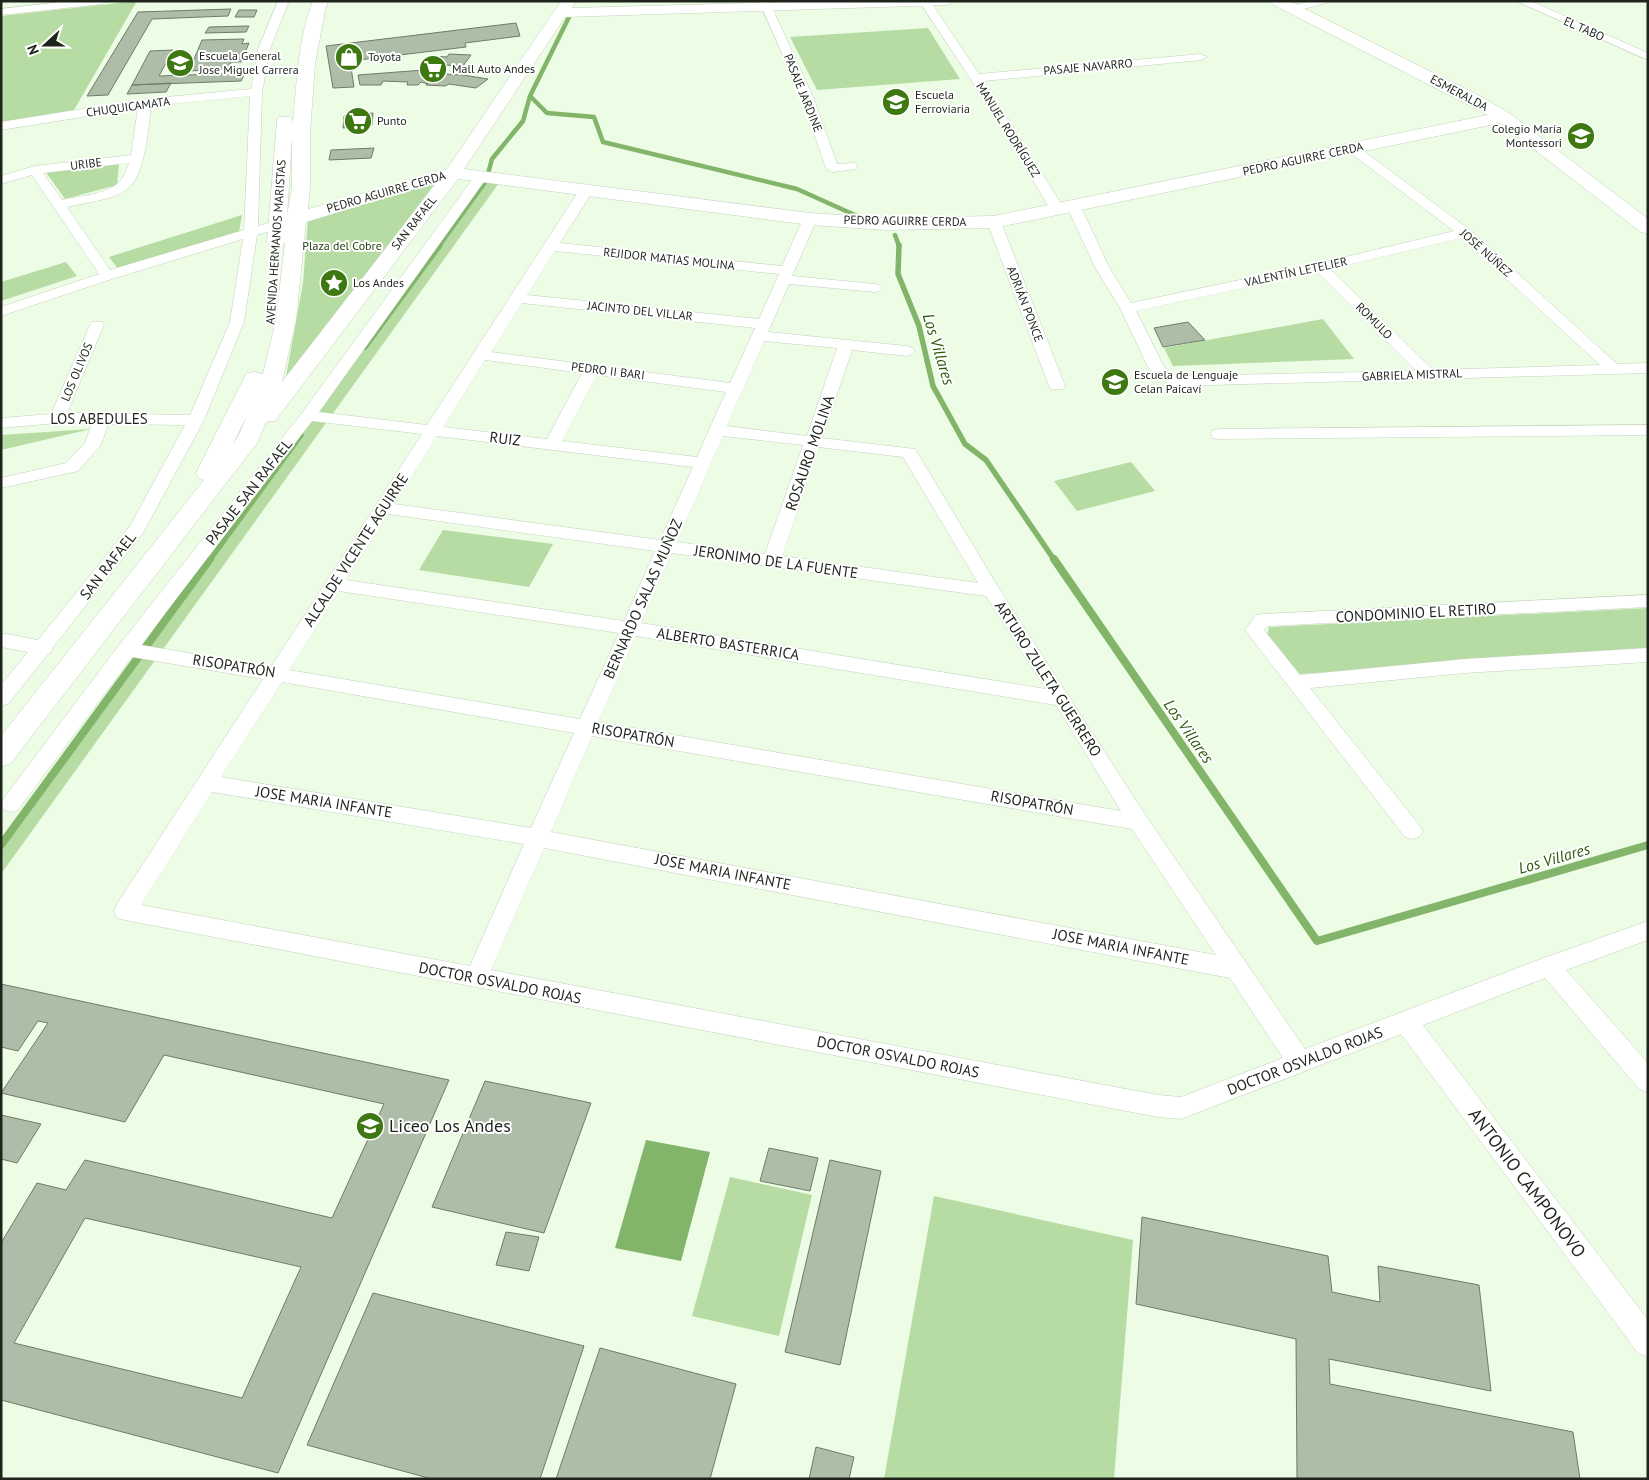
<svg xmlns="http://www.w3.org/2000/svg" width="1649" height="1480" viewBox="0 0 1649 1480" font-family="'PT Sans',sans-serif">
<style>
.green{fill:#b6dca3}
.water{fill:#82b469}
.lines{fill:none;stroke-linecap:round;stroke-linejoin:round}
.stream-far2{stroke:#82b469;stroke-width:4.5}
.stream-far1{stroke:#82b469;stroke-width:5.5}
.stream{stroke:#82b469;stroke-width:8}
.building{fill:#aebda7;stroke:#6e7c68;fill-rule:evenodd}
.street-casing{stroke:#c3d2bc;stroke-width:1}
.secondary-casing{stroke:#c3d2bc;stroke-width:1}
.street{fill:#fff;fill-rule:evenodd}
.secondary{fill:#fff;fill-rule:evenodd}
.labels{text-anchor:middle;stroke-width:4;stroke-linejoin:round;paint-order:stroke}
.far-street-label{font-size:12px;fill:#1e241c;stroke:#fff}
.far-poi-label{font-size:12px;fill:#1e241c;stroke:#fff;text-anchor:start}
.far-park-label{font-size:12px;fill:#1d3d07;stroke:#fff}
.street-label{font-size:15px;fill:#1e241c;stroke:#fff}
.water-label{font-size:16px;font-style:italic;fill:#2c5909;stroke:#fff}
.near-poi-label{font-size:18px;fill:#1e241c;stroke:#fff;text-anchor:start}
.near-street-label{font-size:18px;fill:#1e241c;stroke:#fff}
</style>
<rect width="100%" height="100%" fill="#ecfce5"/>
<path class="green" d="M137 1 74 110 1 122V16Z
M928 28 960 79 817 90 790 37Z
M119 164 117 185 65 199 45 171Z
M439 178 285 382 303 283 308 219Z
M486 181 499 183 1 874V845Z
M242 215 239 232 119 270 109 257Z
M66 262 77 276 1 301V282Z
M1323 319 1354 359 1173 366 1164 348Z
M91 429 1 450V435Z
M1131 462 1155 491 1077 511 1054 481Z
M443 530 553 544 529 587 419 570Z
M1648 608V652L1298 674 1267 635 1269 627Z
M730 1177 812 1195 779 1336 692 1316Z
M934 1196 1133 1240 1114 1479H884Z"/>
<path class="water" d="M646 1140 710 1152 681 1261 615 1248Z"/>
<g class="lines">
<path class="stream-far2" d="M571 13 530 96 547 113 594 117 603 142 797 189 857 216
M895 235 899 246
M439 246 486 181 492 159 523 121 530 96"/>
<path class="stream-far1" d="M899 245 898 274 919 326 933 386 965 444 986 460 1055 561
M365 347 440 245
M209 561 301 435"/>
<path class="stream" d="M1054 559 1317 941 1648 845
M1 845 210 559"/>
</g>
<path class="building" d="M231 9 228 16 152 19 108 95 87 96 138 12Z
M239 10H257L254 17H235Z
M516 23 520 36 465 43 466 47 350 61 354 87 333 88 326 46Z
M249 26 246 32 205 33 209 27Z
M244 39 242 44 249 43 241 62H231L228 69 189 71 202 40Z
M173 50 159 76 245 73 241 81 132 85 150 51Z
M449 54 471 55 463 66 424 64 430 56 447 57Z
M424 70 421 73 463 75 488 79 476 88 449 84 445 86 426 85 428 84 421 82 418 85H407L408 82 383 81 381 85H360L358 75Z
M171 83 166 92 127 94 132 85Z
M373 113 372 125 343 128 344 116Z
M374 148 371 158 329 160 331 150Z
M1188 322 1205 340 1163 347 1154 328Z
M1 984 449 1080 278 1473 1 1400V1243L37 1183 66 1190 85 1160 332 1218 384 1104 164 1055 125 1122 1 1093 48 1023 38 1021 18 1051 1 1047ZM85 1218 301 1267 242 1398 14 1343Z
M485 1081 591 1103 544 1233 432 1207Z
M1 1115 41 1124 17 1163 1 1159Z
M769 1148 818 1158 810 1191 760 1181Z
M830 1160 881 1171 840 1365 785 1352Z
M1142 1217 1328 1256 1332 1292 1380 1302 1378 1266 1479 1285 1491 1391 1329 1359 1330 1384 1573 1432 1580 1479H1297L1296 1339 1136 1304Z
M506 1232 539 1237 529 1271 496 1265Z
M373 1293 584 1346 540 1479H432L307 1445Z
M600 1348 736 1384 710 1479H556Z
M816 1447 854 1457 849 1479H809Z"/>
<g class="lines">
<defs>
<path id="street" d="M70 1H107L102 4 1 15V9Z
M278 1H289L270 49 262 92 258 226 276 221 283 225 281 228 257 235 244 322 204 420 143 533 53 647 51 653 48 654 8 704 1 706V685L28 652 1 647V633L38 640 130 526 185 425 108 424 101 445 78 471 1 488V478L66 463 85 443 92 423H57L1 428V418L51 414 90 325 92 322H102L104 325 67 413 190 415 230 322 243 239 112 279 1 316V307L99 274 32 175 1 184V176L35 166 131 155 138 108 1 130V122L145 99 251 89 258 49ZM250 96 244 230 110 270 67 207C83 203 113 200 126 190 146 176 148 129 151 106ZM129 163C126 170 124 179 117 184 103 195 79 196 62 200L43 173Z
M759 1H769L814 99 837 164 856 163 857 166 856 169 832 172 826 168 802 99Z
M919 1H930L979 74 1201 54 1207 57 1201 60 984 81 1065 210 1058 214 1051 210 970 78Z
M1309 1H1327L1326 3 1293 12 1288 9 1289 7Z
M1516 1H1531L1648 53V60Z
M1353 145 1357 146 1470 230 1617 364 1648 363V373L1175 386 1159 379 1148 367 1120 308 1095 267 1067 207 1069 204 1074 203 1081 207 1109 267 1131 303 1320 263 1454 231 1349 152 1347 149 1349 146ZM1462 238 1600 365 1433 370 1330 269ZM1317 272 1416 371 1177 376 1169 373 1163 365 1136 311Z
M482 172 488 176 319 412 427 425 582 186H592L594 189 560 243 782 266 803 219 810 215 815 216 817 219 792 276 875 284 880 285 882 288 880 291 875 292 789 284 768 332 907 346 912 348 915 351 912 354 907 356 852 350 822 438 915 449 998 587 1146 816 1305 1049 1541 959 1648 921V940L1566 970 1648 1063V1092L1639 1089 1545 978 1423 1025 1648 1320V1357L1638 1353 1401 1034 1181 1119 1158 1117 125 920 117 918 114 911 117 904 263 679 132 657 18 810 11 812 4 810 1 803 4 798 120 644 302 413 477 173ZM555 251 779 274 759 319 527 295ZM522 303 755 328 730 383 491 352ZM764 341 837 348 807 436 727 426ZM485 360 582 373 547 439 443 427ZM597 375 726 392 697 457 562 441ZM312 421 422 434 271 667 141 645ZM437 436 693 467 660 540 394 504ZM723 436 803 445 765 554 677 542ZM819 447 903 457 978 583 782 556ZM388 514 655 551 624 621 346 580ZM672 553 986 596 1046 689 641 623ZM339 591 619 633 580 719 289 670ZM636 636 1056 705 1121 811 598 722ZM282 682 574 733 531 828 221 777ZM592 736 1132 829 1216 955 551 832ZM212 792 524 844 470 966 141 905ZM544 848 1230 978 1283 1058 1181 1097 1158 1095 491 970Z
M994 218 1001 222 1065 386 1063 389H1051L1049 386 987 222Z
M1648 425V435L1219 439 1213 438 1211 434 1213 430 1219 429Z
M1648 595V607L1268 626 1264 630 1300 675 1465 659 1648 648V662L1465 673 1310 688 1419 825 1423 831 1419 837 1412 839 1405 837 1245 630 1256 615 1263 614Z"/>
<path id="secondary" d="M313 1H328L325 11 315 64 310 132V187L308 209 447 169 561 1H576L572 8 824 1H953L951 4 946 5 565 17 464 169 810 213 886 218 994 216 1488 115 1272 4 1270 1H1289L1482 97 1509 113 1648 219V234L1641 232 1500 123 994 228 886 230 810 225 458 179 275 421 266 422 257 443 11 763 1 767V736L204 480 199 478 196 473 244 378 247 373 255 372 263 374 276 320 285 242 283 246 276 248 269 246 267 242 277 121 279 117H291L293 122C297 83 298 38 313 1ZM292 137V187L287 216ZM437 182 282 382 296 320 306 222ZM247 416 238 437 233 443Z"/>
</defs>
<use href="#street" class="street-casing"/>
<use href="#secondary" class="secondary-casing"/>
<use href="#street" class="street"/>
<use href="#secondary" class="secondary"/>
</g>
<defs>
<symbol id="shop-disc" viewBox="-11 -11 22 22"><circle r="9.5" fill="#3d7810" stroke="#fff"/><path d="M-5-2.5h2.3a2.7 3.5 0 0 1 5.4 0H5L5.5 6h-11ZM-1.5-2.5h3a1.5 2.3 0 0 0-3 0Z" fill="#fff"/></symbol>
<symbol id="school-disc" viewBox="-11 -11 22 22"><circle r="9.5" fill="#3d7810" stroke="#fff"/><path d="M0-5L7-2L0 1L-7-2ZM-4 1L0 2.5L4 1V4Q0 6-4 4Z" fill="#fff"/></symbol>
<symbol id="supermarket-disc" viewBox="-11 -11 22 22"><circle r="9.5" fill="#3d7810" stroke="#fff"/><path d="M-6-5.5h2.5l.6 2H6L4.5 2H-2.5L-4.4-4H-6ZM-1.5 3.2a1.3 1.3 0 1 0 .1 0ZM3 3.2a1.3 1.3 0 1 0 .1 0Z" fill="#fff"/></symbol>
<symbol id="sight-disc" viewBox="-11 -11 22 22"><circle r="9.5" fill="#3d7810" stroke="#fff"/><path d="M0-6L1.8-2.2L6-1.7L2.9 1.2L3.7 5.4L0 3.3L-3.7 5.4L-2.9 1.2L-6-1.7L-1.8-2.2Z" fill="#fff"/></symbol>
</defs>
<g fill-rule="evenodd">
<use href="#shop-disc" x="333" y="41" width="32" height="32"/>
<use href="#school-disc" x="164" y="47" width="32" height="32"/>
<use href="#supermarket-disc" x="417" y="53" width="32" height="32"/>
<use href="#school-disc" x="880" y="86" width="32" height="32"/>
<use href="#supermarket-disc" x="342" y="105" width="32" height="32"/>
<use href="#school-disc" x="1565" y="120" width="32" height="32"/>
<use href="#sight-disc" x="318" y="267" width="32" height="32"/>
<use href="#school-disc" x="1099" y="366" width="32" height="32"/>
<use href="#school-disc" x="354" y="1110" width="32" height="32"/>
</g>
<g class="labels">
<g class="far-street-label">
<text transform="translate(1584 29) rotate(24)" y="4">EL TABO</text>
<text transform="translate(1088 67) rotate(-5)" y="4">PASAJE NAVARRO</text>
<text transform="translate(803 93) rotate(68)" y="4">PASAJE JARDINE</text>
<text transform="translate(1459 93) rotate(28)" y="4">ESMERALDA</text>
<text transform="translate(128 107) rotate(-8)" y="4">CHUQUICAMATA</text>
<text transform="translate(1008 130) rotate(58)" y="4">MANUEL RODRÍGUEZ</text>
<text transform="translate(1303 159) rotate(-12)" y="4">PEDRO AGUIRRE CERDA</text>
<text transform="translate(86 164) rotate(-7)" y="4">URIBE</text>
<text transform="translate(386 192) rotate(-16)" y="4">PEDRO AGUIRRE CERDA</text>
<text transform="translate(905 221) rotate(1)" y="4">PEDRO AGUIRRE CERDA</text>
<text transform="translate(414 223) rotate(-52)" y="4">SAN RAFAEL</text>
<text transform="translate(276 242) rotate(-86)" y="4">AVENIDA HERMANOS MARISTAS</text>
<text transform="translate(1486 253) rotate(42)" y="4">JOSÉ NÚÑEZ</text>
<text transform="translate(669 259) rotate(6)" y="4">REJIDOR MATIAS MOLINA</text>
<text transform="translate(1296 272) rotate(-12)" y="4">VALENTÍN LETELIER</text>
<text transform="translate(1025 304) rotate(69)" y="4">ADRIÁN PONCE</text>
<text transform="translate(640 311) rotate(6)" y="4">JACINTO DEL VILLAR</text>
<text transform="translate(1374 321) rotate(45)" y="4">ROMULO</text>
<text transform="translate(608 371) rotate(7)" y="4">PEDRO II BARI</text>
<text transform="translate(77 372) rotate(-67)" y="4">LOS OLIVOS</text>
<text transform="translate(1412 375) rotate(-2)" y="4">GABRIELA MISTRAL</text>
</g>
<g class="far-poi-label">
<text x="199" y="60">Escuela General<tspan x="199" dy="14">Jose Miguel Carrera</tspan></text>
<text x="368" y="61">Toyota</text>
<text x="452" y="73">Mall Auto Andes</text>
<text x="915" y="99">Escuela<tspan x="915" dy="14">Ferroviaria</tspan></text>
<text x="377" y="125">Punto</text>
<text x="1562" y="133" text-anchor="end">Colegio María<tspan x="1562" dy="14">Montessori</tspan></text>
<text x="353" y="287">Los Andes</text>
<text x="1134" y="379">Escuela de Lenguaje<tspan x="1134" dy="14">Celan Paicaví</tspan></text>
</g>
<g class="far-park-label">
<text x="342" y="250">Plaza del Cobre</text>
</g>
<g class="street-label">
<text x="99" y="424">LOS ABEDULES</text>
<text transform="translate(505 439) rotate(7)" y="5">RUIZ</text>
<text transform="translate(810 453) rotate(-71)" y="5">ROSAURO MOLINA</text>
<text transform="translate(249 492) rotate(-52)" y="5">PASAJE SAN RAFAEL</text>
<text transform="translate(356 550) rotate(-57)" y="5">ALCALDE VICENTE AGUIRRE</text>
<text transform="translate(776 562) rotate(8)" y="5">JERONIMO DE LA FUENTE</text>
<text transform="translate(108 566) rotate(-52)" y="5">SAN RAFAEL</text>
<text transform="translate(643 599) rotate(-66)" y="5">BERNARDO SALAS MUÑOZ</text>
<text transform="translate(1416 613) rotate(-3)" y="5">CONDOMINIO EL RETIRO</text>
<text transform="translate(728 644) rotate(9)" y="5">ALBERTO BASTERRICA</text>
<text transform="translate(234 666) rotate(9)" y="5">RISOPATRÓN</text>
<text transform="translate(1048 679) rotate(57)" y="5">ARTURO ZULETA GUERRERO</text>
<text transform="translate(633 735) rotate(10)" y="5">RISOPATRÓN</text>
<text transform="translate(324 802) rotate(9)" y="5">JOSE MARIA INFANTE</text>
<text transform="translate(1032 803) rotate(10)" y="5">RISOPATRÓN</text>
<text transform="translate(723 872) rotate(11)" y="5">JOSE MARIA INFANTE</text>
<text transform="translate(1121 947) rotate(11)" y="5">JOSE MARIA INFANTE</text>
<text transform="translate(500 983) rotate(11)" y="5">DOCTOR OSVALDO ROJAS</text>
<text transform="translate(898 1057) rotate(11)" y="5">DOCTOR OSVALDO ROJAS</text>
<text transform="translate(1305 1061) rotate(-21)" y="5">DOCTOR OSVALDO ROJAS</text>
</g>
<g class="water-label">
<text transform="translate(939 349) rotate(73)" y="6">Los Villares</text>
<text transform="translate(1189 731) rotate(55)" y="6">Los Villares</text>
<text transform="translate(1554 858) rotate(-16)" y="6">Los Villares</text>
</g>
<g class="near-poi-label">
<text x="389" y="1132">Liceo Los Andes</text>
</g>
<g class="near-street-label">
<text transform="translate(1527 1183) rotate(53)" y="6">ANTONIO CAMPONOVO</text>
</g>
</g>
<rect width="1649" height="1480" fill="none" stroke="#1e241c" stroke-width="5"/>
<g transform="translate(45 45) rotate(249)" stroke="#ffffff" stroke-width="4" paint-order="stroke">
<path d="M0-4L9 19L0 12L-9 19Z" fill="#1e241c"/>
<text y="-8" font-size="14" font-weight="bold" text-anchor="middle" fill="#1e241c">N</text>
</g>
</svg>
